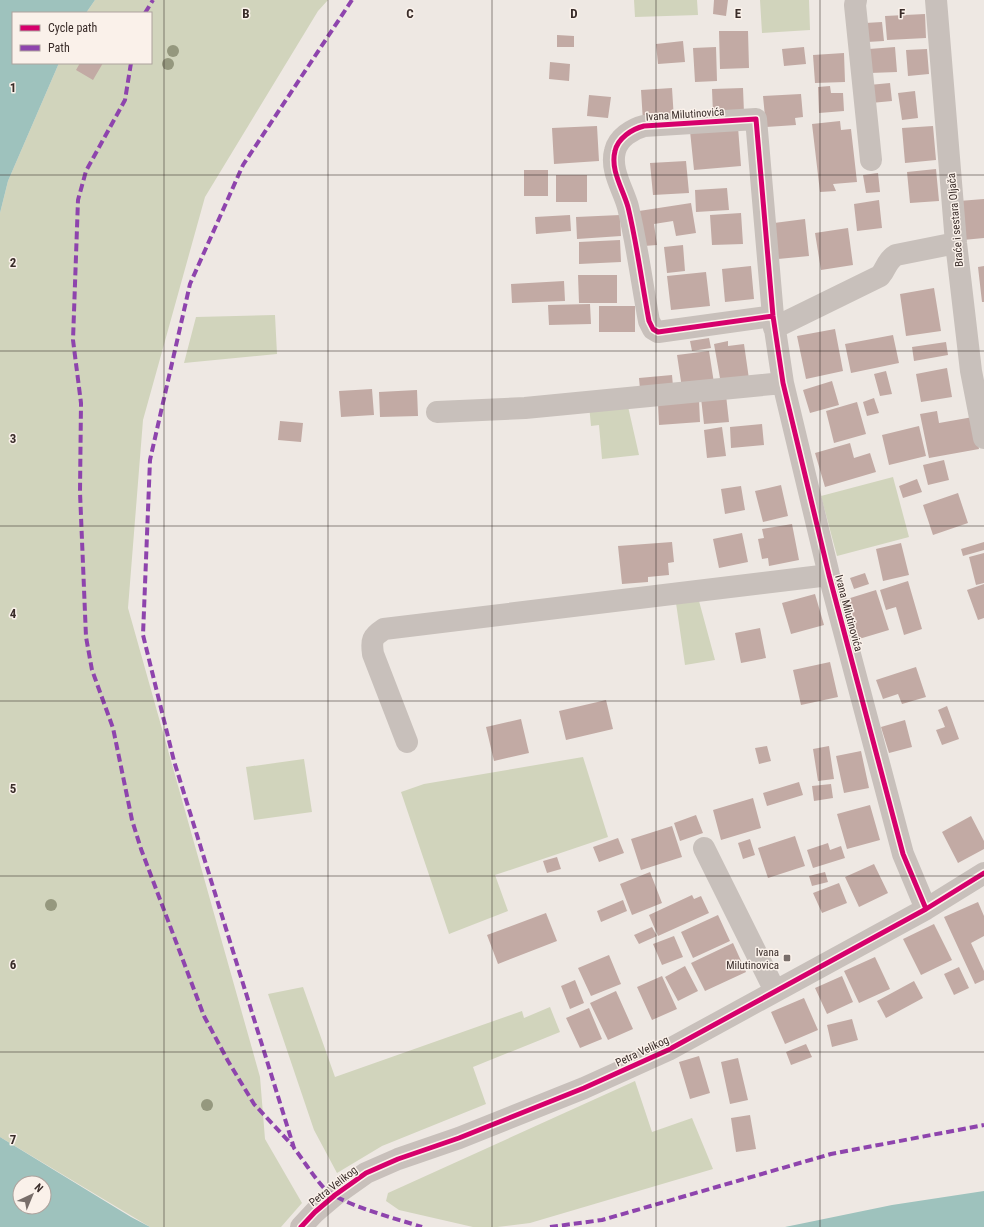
<svg xmlns="http://www.w3.org/2000/svg" width="984" height="1227" viewBox="0 0 984 1227" font-family="'Roboto Condensed',sans-serif">
<style>
.green{fill:#d1d4bc}
.water{fill:#9ec2bd;fill-rule:evenodd}
.building{fill:#c2aaa4}
.lines{fill:none;stroke-linecap:round;stroke-linejoin:round}
.minor{stroke:#c8c0bb;stroke-width:22}
.quiet{stroke:#8e44ad;stroke-width:4;stroke-dasharray:8 4;stroke-linecap:butt}
.cycleway-casing{stroke:#faf1ea;stroke-width:8}
.cycleway{stroke:#d6006c;stroke-width:5}
.tree{fill:#95987e}
.grid{fill:none;stroke:#392c29;stroke-width:1;stroke-opacity:0.55}
.poi-dot{fill:#786e6a;stroke:#faf1ea;stroke-width:1.5}
.labels{text-anchor:middle;stroke-width:3;stroke-linejoin:round;paint-order:stroke}
.street-label{font-size:11px;fill:#392c29;stroke:#faf1ea}
.poi-label{font-size:11px;fill:#392c29;stroke:#faf1ea;text-anchor:end}
.grid-label{font-size:13px;text-anchor:middle;font-weight:bold;fill:#392c29;stroke:#faf1ea;stroke-width:3;stroke-linejoin:round;paint-order:stroke}
</style>
<rect width="100%" height="100%" fill="#eee8e3"/>
<path class="green" d="M95 0H328L318 11 205 197 143 420 128 608 260 1077 265 1139 302 1203 281 1227H150L0 1137V213L8 181 59 63H151V13H86Z
M634 0H697L698 15 635 17Z
M760 0H809L810 30 762 33Z
M275 315 277 354 184 363 196 317Z
M627 402 639 455 602 459 599 425 591 426 589 405Z
M893 477 909 537 837 556 821 496Z
M699 601 715 660 685 665 676 603Z
M583 757 608 837 495 875 508 911 449 934 401 792 424 784Z
M304 759 312 812 254 820 246 767Z
M303 987 335 1077 522 1011 524 1018 550 1007 560 1032 473 1067 486 1104 382 1146 337 1173 314 1130 268 994Z
M635 1081 652 1132 692 1118 713 1169 530 1223 497 1227H473L399 1210 386 1201 388 1193Z"/>
<path class="water" d="M0 0H95L86 13H13V63H59L8 181 0 213Z
M0 1137 131 1217 150 1227H0ZM20 1183H44V1207H20Z
M984 1191V1227H785L892 1205Z"/>
<path class="building" d="M714 0H728L726 16 713 14Z
M925 14 926 38 887 40 885 16Z
M882 22 884 41 867 42 865 23Z
M719 31H748L749 68 720 69Z
M557 35 574 36V47H557Z
M683 41 685 62 658 64 656 44Z
M716 47 717 81 695 82 693 48Z
M804 47 806 64 784 66 782 49Z
M895 47 897 72 870 73 869 49Z
M927 49 929 74 908 76 906 50Z
M844 53 845 82 815 83 813 55Z
M550 62 570 64 569 81 549 79Z
M80 63H103L93 80 76 70Z
M890 83 892 101 871 103 869 85Z
M830 86 831 93H843L844 111 819 113 818 87Z
M672 88 674 120 643 122 641 90Z
M743 88 744 113 713 114 712 89Z
M915 91 918 118 902 120 898 93Z
M801 94 803 117 795 118 796 125 766 127 763 96Z
M589 95 611 97 608 118 587 116Z
M840 121 841 130 851 129 857 182 833 184 836 191 820 192 812 124Z
M597 126 599 161 554 164 552 128Z
M933 126 936 160 905 163 902 128Z
M738 127 741 166 694 170 690 131Z
M686 161 689 193 653 195 650 163Z
M936 169 939 201 910 203 907 172Z
M524 170H548V196H524Z
M878 173 880 192 866 193 863 175Z
M556 175H587V202H556Z
M727 188 729 210 696 212 695 190Z
M984 199V238L963 240 959 201Z
M879 200 882 228 857 231 854 204Z
M691 203 696 233 676 236 673 221 654 224 657 245 644 246 639 211Z
M741 213 743 244 712 245 710 215Z
M570 215 571 231 536 234 535 217Z
M620 215 621 236 577 239 576 217Z
M805 219 809 256 778 259 774 223Z
M848 228 853 265 821 270 815 233Z
M620 240 621 262 579 264V242Z
M683 245 685 271 667 273 664 247Z
M751 266 754 299 725 302 722 269Z
M984 266V302H982L978 267Z
M706 272 710 306 671 310 667 276Z
M578 275H617V303H579Z
M564 281 565 301 512 303 511 284Z
M934 288 941 331 906 336 900 294Z
M590 304 591 324 549 325 548 305Z
M599 306H635V332H599Z
M835 329 843 371 806 379 797 336Z
M893 335 899 363 851 373 845 344Z
M709 338 711 348 692 351 690 341Z
M728 341V346L744 344 749 379 721 384 714 344Z
M946 342 948 355 914 361 912 347Z
M709 351 714 383 682 388 677 355Z
M947 368 952 397 921 402 916 374Z
M886 371 892 394 880 396 874 374Z
M672 375 673 386 640 389 639 378Z
M832 381 839 405 810 413 803 390Z
M372 389 374 415 341 417 339 391Z
M417 390 418 416 380 417 379 392Z
M726 395 729 422 704 424 701 398Z
M874 398 879 413 867 416 863 402Z
M699 400 700 422 659 425 658 403Z
M857 402 866 434 834 443 826 411Z
M937 411 939 423 973 417 979 449 929 458 920 414Z
M280 421 303 423 301 442 278 440Z
M762 424 764 445 731 448 730 427Z
M919 426 926 456 889 465 882 435Z
M722 427 726 456 707 458 704 430Z
M850 443 854 458 870 453 876 472 825 487 815 453Z
M944 460 949 480 928 485 923 465Z
M917 479 922 492 903 498 899 486Z
M781 485 788 516 763 522 755 491Z
M741 486 745 510 725 514 721 489Z
M958 493 968 523 933 535 923 505Z
M792 524 799 560 769 566 768 558 762 559 758 539 764 538 762 529Z
M742 533 748 562 719 568 713 539Z
M672 542 674 562 668 563 669 575 648 577V582L622 584 618 546Z
M984 542V550L963 556 961 549Z
M901 543 909 575 883 581 876 549Z
M984 553V583L976 585 969 557Z
M865 573 869 584 854 589 850 578Z
M908 581 922 629 904 635 896 607 886 610 880 590Z
M984 584V618L978 620 967 590Z
M876 590 889 630 859 639 847 599Z
M815 594 824 625 791 634 782 603Z
M760 628 766 658 741 663 735 633Z
M830 662 838 697 801 705 793 670Z
M916 667 926 697 902 704 898 694 883 699 876 680Z
M606 700 613 729 566 740 559 711Z
M947 706 959 739 942 745 936 730 945 727 938 710Z
M521 719 529 753 494 761 486 727Z
M905 720 912 747 889 753 881 727Z
M767 746 771 761 759 764 755 748Z
M829 746 834 779 818 781 813 749Z
M861 751 869 788 844 793 836 756Z
M799 782 803 795 767 806 763 793Z
M831 784 833 798 814 801 812 786Z
M753 798 761 828 721 840 713 810Z
M870 805 880 840 847 849 837 814Z
M696 815 703 833 680 841 674 823Z
M971 816 984 841V849L958 863 942 832Z
M672 826 682 857 641 870 631 839Z
M795 836 805 866 768 878 758 848Z
M618 838 624 853 599 862 593 847Z
M750 839 755 855 743 859 738 843Z
M828 843 830 850 841 846 845 858 813 868 807 850Z
M557 857 561 869 547 873 543 861Z
M874 864 888 893 859 907 845 877Z
M650 872 662 903 632 915 620 884Z
M825 872 828 882 812 886 809 876Z
M839 883 847 903 822 913 813 893Z
M692 895 694 899 701 896 709 913 658 936 649 915Z
M623 900 627 911 601 922 597 911Z
M978 902 984 916V936L971 943 984 971V980L975 984 944 917Z
M546 913 557 941 498 964 487 935Z
M718 915 730 941 693 958 681 932Z
M934 924 952 960 921 975 903 939Z
M652 927 657 936 639 944 634 935Z
M674 936 683 957 662 965 653 944Z
M733 943 746 972 705 991 691 963Z
M609 955 621 984 591 996 578 968Z
M875 957 890 989 859 1003 844 971Z
M685 966 698 991 678 1001 665 977Z
M959 967 969 988 954 995 944 974Z
M662 976 677 1009 652 1020 637 987Z
M842 976 853 1002 827 1014 815 988Z
M575 980 584 1003 570 1009 561 986Z
M914 981 923 998 886 1018 877 1001Z
M616 991 633 1029 608 1040 590 1003Z
M804 998 818 1030 785 1044 771 1012Z
M589 1008 602 1039 580 1048 566 1018Z
M852 1019 858 1040 832 1047 827 1025Z
M806 1044 812 1057 791 1065 786 1052Z
M699 1056 710 1093 690 1099 679 1062Z
M738 1058 748 1100 730 1104 721 1062Z
M750 1115 756 1149 736 1152 731 1118Z"/>
<g class="lines">
<path class="minor" d="M856 0 855 5 871 160
M936 0 956 243 971 371 984 438
M773 316 658 332 653 329 649 321C642 284 637 244 628 207 623 189 610 170 615 151 618 138 632 129 644 126L756 119 773 316 783 383 829 575 903 854 926 909
M774 328 880 276C887 268 886 261 896 255L956 243
M437 412 525 408 783 383
M407 742 373 654C371 640 372 637 384 629L829 575
M704 848 775 991
M301 1227 315 1212 335 1195 366 1173 398 1159 459 1138 584 1088 668 1050 926 909 984 873"/>
<path class="quiet" d="M352 0 243 165 190 284 150 460 143 635 174 761 294 1148C304 1161 313 1176 324 1188 341 1205 398 1219 422 1227
M145 13 153 0
M131 63 125 100 86 171 78 200 73 340 81 403 80 492 86 637 92 670 113 728 132 820 141 849 204 1016 228 1061 254 1104 293 1146
M550 1227 602 1220 831 1154 984 1125"/>
<defs>
<path id="cycleway" d="M773 316 658 332 653 329 649 321C642 284 637 244 628 207 623 189 610 170 615 151 618 138 632 129 644 126L756 119 773 316 783 383 829 575 903 854 926 909
M301 1227 315 1212 335 1195 366 1173 398 1159 459 1138 584 1088 668 1050 926 909 984 873"/>
</defs>
<use href="#cycleway" class="cycleway-casing"/>
<use href="#cycleway" class="cycleway"/>
</g>
<g class="tree">
<circle cx="173" cy="51" r="6"/>
<circle cx="168" cy="64" r="6"/>
<circle cx="51" cy="905" r="6"/>
<circle cx="207" cy="1105" r="6"/>
</g>
<path class="grid" d="M164 0V1227M328 0V1227M492 0V1227M656 0V1227M820 0V1227M0 175H984M0 351H984M0 526H984M0 701H984M0 876H984M0 1052H984"/>
<rect class="poi-dot" x="783" y="954" width="8" height="8" rx="2"/>
<g class="labels">
<g class="street-label">
<text transform="translate(685 114) rotate(-4)" y="4">Ivana Milutinovića</text>
<text transform="translate(955 220) rotate(-95)" y="4">Braće i sestara Oljača</text>
<text transform="translate(849 613) rotate(75)" y="4">Ivana Milutinovića</text>
<text transform="translate(642 1051) rotate(-25)" y="4">Petra Velikog</text>
<text transform="translate(333 1186) rotate(-38)" y="4">Petra Velikog</text>
</g>
<g class="poi-label">
<text x="779" y="956">Ivana<tspan x="779" dy="13">Milutinovica</tspan></text>
</g>
</g>
<g class="grid-label">
<text x="246" y="18">B</text>
<text x="410" y="18">C</text>
<text x="574" y="18">D</text>
<text x="738" y="18">E</text>
<text x="902" y="18">F</text>
<text x="13" y="92">1</text>
<text x="13" y="267">2</text>
<text x="13" y="443">3</text>
<text x="13" y="618">4</text>
<text x="13" y="793">5</text>
<text x="13" y="969">6</text>
<text x="13" y="1144">7</text>
</g>
<rect x="12" y="12" width="140" height="52" fill="#faf1ea" stroke="#ada29d"/>
<rect x="20" y="25" width="20" height="6" fill="#d6006c" stroke="#ada29d"/>
<text x="48" y="32" font-size="12" fill="#392c29">Cycle path</text>
<rect x="20" y="45" width="20" height="6" fill="#8e44ad" stroke="#ada29d"/>
<text x="48" y="52" font-size="12" fill="#392c29">Path</text>
<g transform="translate(32 1195) rotate(44)"><circle r="19" fill="#faf1ea" stroke="#ada29d"/>
<path d="M0-3L7 15L0 10L-7 15Z" fill="#786e6a"/>
<text y="-6" font-size="11" font-weight="bold" text-anchor="middle" fill="#392c29">N</text>
</g>
</svg>
